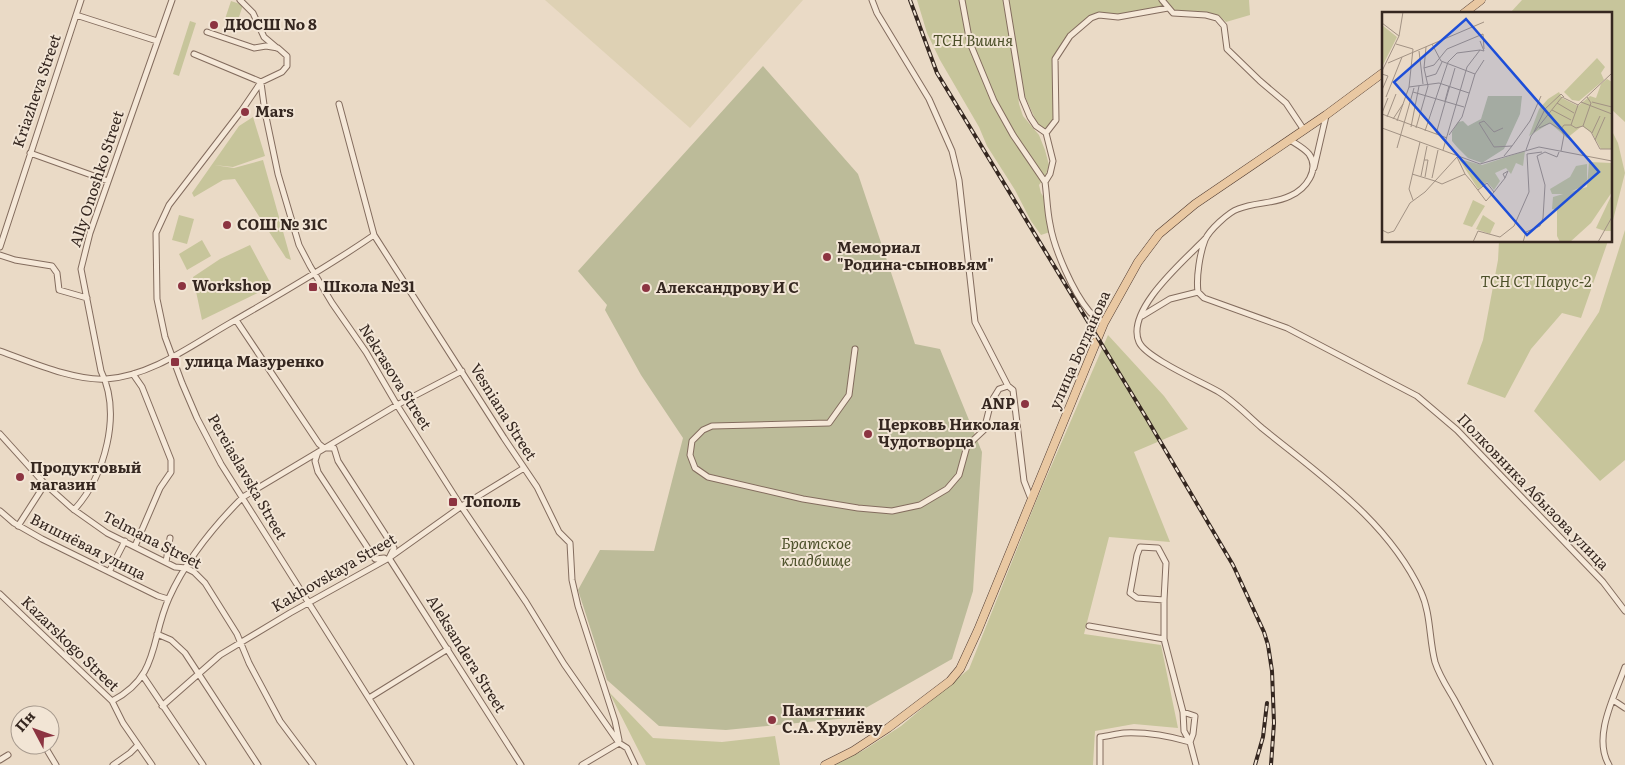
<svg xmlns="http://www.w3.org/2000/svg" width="1625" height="765" viewBox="0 0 1625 765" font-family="Literata,serif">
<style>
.farmland{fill:#ded1b4}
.green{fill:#c7c59b}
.cemetery{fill:#bcbb99}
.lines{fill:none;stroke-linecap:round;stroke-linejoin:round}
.street-casing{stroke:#836c5e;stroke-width:7}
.primary-casing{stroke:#513b31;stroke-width:9}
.street{stroke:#f5e8d8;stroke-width:5}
.primary{stroke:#e9c8a2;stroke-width:8}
.rail-casing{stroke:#352720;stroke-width:4}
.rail{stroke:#f2e5d5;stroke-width:2;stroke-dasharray:5.5;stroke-linecap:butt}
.poi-dot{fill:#8c3441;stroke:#f2e5d5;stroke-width:2}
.labels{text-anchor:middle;stroke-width:4;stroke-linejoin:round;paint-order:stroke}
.poi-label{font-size:15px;font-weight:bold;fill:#352720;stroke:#f2e5d5;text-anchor:start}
.park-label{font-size:15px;font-style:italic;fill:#4b4f28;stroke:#f2e5d5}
.street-label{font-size:15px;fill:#352720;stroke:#f2e5d5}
.inset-road{fill:none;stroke:#a29284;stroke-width:1}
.view{fill:#1d4ed8;fill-opacity:0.15;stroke:#1d4ed8;stroke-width:2.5}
.inset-edge{fill:none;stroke:#352720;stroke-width:2.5}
</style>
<rect width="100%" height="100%" fill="#eadac6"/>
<path class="farmland" d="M545 0H803L690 128Z"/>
<path class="green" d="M917 0H1005L1013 46 1019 104 1023 116 1039 135 1045 150 1049 165 1045 177 1039 185 1041 193 1046 201 1050 232 1041 235 1031 221 1015 190 987 146 979 127 940 60 927 33Z
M1008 0H1249L1250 15 1226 22 1218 15 1205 12 1176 11 1163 7 1119 15 1100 13 1069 35 1054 59V119L1046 129 1038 125 1022 90Z
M1522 0H1625V122L1611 109V14H1513L1511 12Z
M231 1 243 5 236 26 224 22Z
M190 21 196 23 179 76 173 74Z
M253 117 265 156 233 167 214 165 234 168 263 160 291 260 286 258 235 179 223 180 194 197 192 193 239 126Z
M1611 129 1618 143 1625 173 1611 228Z
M179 215 194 219 187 244 172 240Z
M1625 230V460L1600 481 1534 411 1599 312Z
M202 240 211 256 187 270 179 254Z
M1499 241H1608L1581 318 1562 313 1531 349 1505 398 1467 384 1483 340 1498 260Z
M250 245 272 286 202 320 193 277 220 259Z
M1108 335 1164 396 1188 429 1134 452 1170 542 1109 537 1084 634 1161 645 1178 728 1134 724 1095 731 1093 765H835L864 750 901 726 969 669 1037 499Z
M609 692 653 738 722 742 775 736 780 765H646Z"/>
<path class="cemetery" d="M763 66 858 174 915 344 940 349 982 452 973 591 952 659 848 718 726 730 659 726 607 680 578 590 600 550 654 551 683 438 641 375 605 310 607 305 578 271Z"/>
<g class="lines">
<defs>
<path id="street" d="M240 0 253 13 264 37 277 48
M872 0 877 13 929 99 952 151 959 180 975 322 1008 386
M962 0 970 43 994 101 1013 135 1045 182
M1006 0 1022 98 1030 117 1036 126 1046 133 1053 161 1050 174 1045 182C1047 196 1047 210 1050 224 1054 249 1073 292 1089 311 1093 316 1099 319 1104 323
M1162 0 1173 13 1206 15 1217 18 1224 26 1227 49 1260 81 1286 103 1304 130
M76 15 157 41
M207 32 254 48 266 46 278 48 287 56V66L282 72 261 82 242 110 169 205 156 233 157 299 165 337 182 383 197 418 221 464 411 765
M194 54 261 82
M261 83 265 112 278 174 299 245 310 266 332 303 366 352 397 405 461 506 526 602 564 664 619 743 627 748 635 765
M339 104 374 235 504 438 537 487 559 532 570 543 572 580 578 606 615 721 619 740
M1046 133 1056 120 1055 59 1070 36 1091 18 1099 15 1118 17 1168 8
M1290 140C1296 144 1304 148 1309 154 1320 170 1306 189 1290 196 1274 204 1255 202 1238 209 1229 212 1209 230 1205 240 1200 253 1196 277 1198 292L1204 298 1287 328 1417 396 1457 430 1603 582 1625 611
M30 153 108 181
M1314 168 1326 116
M1205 239C1185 260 1125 310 1139 342 1146 358 1202 382 1219 392 1234 401 1248 416 1262 428 1321 476 1388 521 1421 592 1431 614 1429 639 1435 662 1439 675 1447 687 1454 699 1466 721 1478 743 1490 765
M0 247 81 0
M0 255 15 260 52 266 57 273 59 290 87 298
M1142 316 1170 299 1198 292
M236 320 319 444 324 448H334L338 461 394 548 389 558 521 765
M855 349 849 395 829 423 712 426 703 430 692 441 690 455 695 468 708 477 803 499 858 508 892 511 920 505 947 489 959 475 967 446 984 430 991 402 999 389 1008 386 1013 390 1024 481 1031 499
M0 351C31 362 74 381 106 379 152 376 193 344 232 322 280 294 328 267 374 235
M133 374 142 387 171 460V472L160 488 135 546
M0 434 45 484 73 509 107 533 175 567 186 568 194 572 205 583 237 634 249 663 280 721 313 765
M318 452 315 461 318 472 375 559 384 558
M74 510C105 476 122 414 101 371L81 269 90 233 172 0
M0 511 14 523 42 539 158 596 168 599
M18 526 45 484
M166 562 170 538
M109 572 125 541
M0 594 112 701 123 723 152 765
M1164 600 1166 563 1158 548 1140 547 1137 555 1130 593 1137 598 1164 600V639L1183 712 1184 731 1190 742
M1089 626 1164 639
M157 634 171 640 185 653 258 765
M143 676 203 765
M369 698 448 649
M1613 700 1625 708
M112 701C160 676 150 640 169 598 186 560 213 527 243 497L397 405 462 371
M162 706 220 655 290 613 389 558 462 506 524 468
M1183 712 1195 716 1193 734 1190 742
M44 745 56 765
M0 760 8 755
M113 765 130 753 138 745
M582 765 619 743
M1100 765V737C1108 736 1116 734 1124 733 1146 732 1169 736 1190 742L1196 765
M1609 765C1592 737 1615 695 1625 667"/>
<path id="primary" d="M1463 14 1481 0
M825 765 853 751 888 728 950 681 960 669 978 630 1104 323 1138 262 1159 234 1195 204 1326 115 1384 72"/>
</defs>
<use href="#street" class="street-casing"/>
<use href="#primary" class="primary-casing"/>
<use href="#street" class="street"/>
<use href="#primary" class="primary"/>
<defs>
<path id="rail" d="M910 0 937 73 1147 419 1233 565 1264 632 1268 645 1272 671 1274 723 1271 765
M1255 765 1263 737 1267 703"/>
</defs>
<use href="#rail" class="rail-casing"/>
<use href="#rail" class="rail"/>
</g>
<g class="poi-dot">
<circle cx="214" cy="25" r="5"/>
<circle cx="245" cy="112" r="5"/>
<circle cx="227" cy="225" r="5"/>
<circle cx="827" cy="257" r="5"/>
<circle cx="182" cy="286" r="5"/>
<rect x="308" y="282" width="10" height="10" rx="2.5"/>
<circle cx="646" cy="288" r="5"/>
<rect x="170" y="357" width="10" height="10" rx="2.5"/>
<circle cx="1025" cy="404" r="5"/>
<circle cx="868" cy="434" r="5"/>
<circle cx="20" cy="477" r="5"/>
<rect x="448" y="497" width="10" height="10" rx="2.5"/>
<circle cx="772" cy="720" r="5"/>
</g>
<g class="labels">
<g class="poi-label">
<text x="224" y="30">ДЮСШ No 8</text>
<text x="255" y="117">Mars</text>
<text x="237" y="230">СОШ № 31С</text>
<text x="837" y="253">Мемориал<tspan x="837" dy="17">"Родина-сыновьям"</tspan></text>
<text x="192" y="291">Workshop</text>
<text x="323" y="292">Школа №31</text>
<text x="656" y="293">Александрову И С</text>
<text x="185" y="367">улица Мазуренко</text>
<text x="1015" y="409" text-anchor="end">ANP</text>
<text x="878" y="430">Церковь Николая<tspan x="878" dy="17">Чудотворца</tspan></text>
<text x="30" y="473">Продуктовый<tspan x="30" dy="17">магазин</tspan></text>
<text x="463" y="507">Тополь</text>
<text x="782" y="716">Памятник<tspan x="782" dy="17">С.А. Хрулёву</tspan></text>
</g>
<g class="park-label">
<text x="973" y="46">ТСН Вишня</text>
<text x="1536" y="287">ТСН СТ Парус-2</text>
<text x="816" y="549">Братское<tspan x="816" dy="17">кладбище</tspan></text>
</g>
<g class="street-label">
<text transform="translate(37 91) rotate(-71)" y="5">Kriazheva Street</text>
<text transform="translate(97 179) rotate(-72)" y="5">Ally Onoshko Street</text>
<text transform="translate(1080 350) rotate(-66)" y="5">улица Богданова</text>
<text transform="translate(395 377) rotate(58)" y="5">Nekrasova Street</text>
<text transform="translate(503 412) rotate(58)" y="5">Vesniana Street</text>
<text transform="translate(247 477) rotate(60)" y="5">Pereiaslavska Street</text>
<text transform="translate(1533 492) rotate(46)" y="5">Полковника Абызова улица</text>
<text transform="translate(152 540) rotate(27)" y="5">Telmana Street</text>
<text transform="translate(88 547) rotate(27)" y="5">Вишнёвая улица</text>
<text transform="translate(334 573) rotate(-30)" y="5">Kakhovskaya Street</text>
<text transform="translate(70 644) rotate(44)" y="5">Kazarskogo Street</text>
<text transform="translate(466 654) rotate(58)" y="5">Aleksandera Street</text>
</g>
</g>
<g transform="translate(1382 12)">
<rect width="230" height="230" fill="#eadac6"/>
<path d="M0 13 15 25 0 55ZM215 46 223 55 219 61 222 68 197 89 190 88 182 80ZM225 67 230 70V137H219L210 121 200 114 185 126 168 111 147 124 157 97 166 87 177 80 180 86 196 94 208 84 214 86 219 72ZM143 139 141 154 134 151 129 162 124 156 113 161 118 169 112 178 105 170 96 177 77 147 100 153ZM207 150 230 151V180L209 211 188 230H178L175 224V198L170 197 171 185 205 175ZM205 152V168L201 174 184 182H170L168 177 188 165 194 154ZM230 182V219H223L214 216ZM91 188 103 194 90 215 81 212ZM101 203 113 211 108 222 94 217Z" fill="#c7c59b"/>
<path d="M106 84H140L138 102 122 137 100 151 86 146 75 135 70 129V120L76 110 81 109 86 114 99 107Z" fill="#bcbb99"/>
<path class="inset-road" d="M0 11 17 24M14 32 31 37 27 75 15 109M50 32 59 49 93 62M37 39 41 72M6 51 20 45M42 56 52 53 65 37 101 22 102 37M0 59 17 24 21 0M0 62 6 64 0 78M44 65 54 62 60 50M27 75 57 71 87 81M31 80 82 95M4 85 20 45 102 10M63 89 67 74M199 90 230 102M210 90 230 95M175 91 192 101M170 98 189 108M0 101 6 86M0 102 65 126M5 105 14 82M11 107 21 92M189 113 194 116 201 114 209 91 205 85M201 114 209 120 218 137H229M29 115 37 74M0 116 98 152 157 135 230 149M34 116 46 74 42 56 44 35M121 116 112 120 102 109 97 111 112 135 130 134 122 144M157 116 168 111 179 118M43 119 66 50 75 41 98 38M152 120 163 97 179 82 182 85M210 121 218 104M54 122 73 56M67 123 80 105 93 62 102 48M213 128 223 105M130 134 148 109 159 84M15 136 32 76M230 137V112M61 138 85 55 98 38 102 39 98 29M144 138 149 124 180 85 196 93M179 139 182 123 179 117 182 113H189L196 93 229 62M42 148H46L43 165M30 162 53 169M39 164 45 134M50 166 56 138M53 169 60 172 83 162M112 180 123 166 121 162 126 159 123 166M31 188 27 177 38 130M0 218 6 221 12 219 28 191 43 180 75 145 83 162 89 169 104 189 112 180 105 171 96 178M91 230 96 219 118 225 132 214 147 180 145 142 160 140M141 230 144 220 158 214 161 206 163 173 155 144 163 140 175 145 177 140M216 230 230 205"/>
<path class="view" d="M84 7 217 160 145 223 12 70Z"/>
<rect width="230" height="230" class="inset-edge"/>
</g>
<g transform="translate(35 730) rotate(311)"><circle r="24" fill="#f2e5d5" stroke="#a6998d"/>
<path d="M0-4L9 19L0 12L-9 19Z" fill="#8c3441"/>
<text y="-8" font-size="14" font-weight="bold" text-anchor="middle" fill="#352720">Пн</text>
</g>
</svg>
